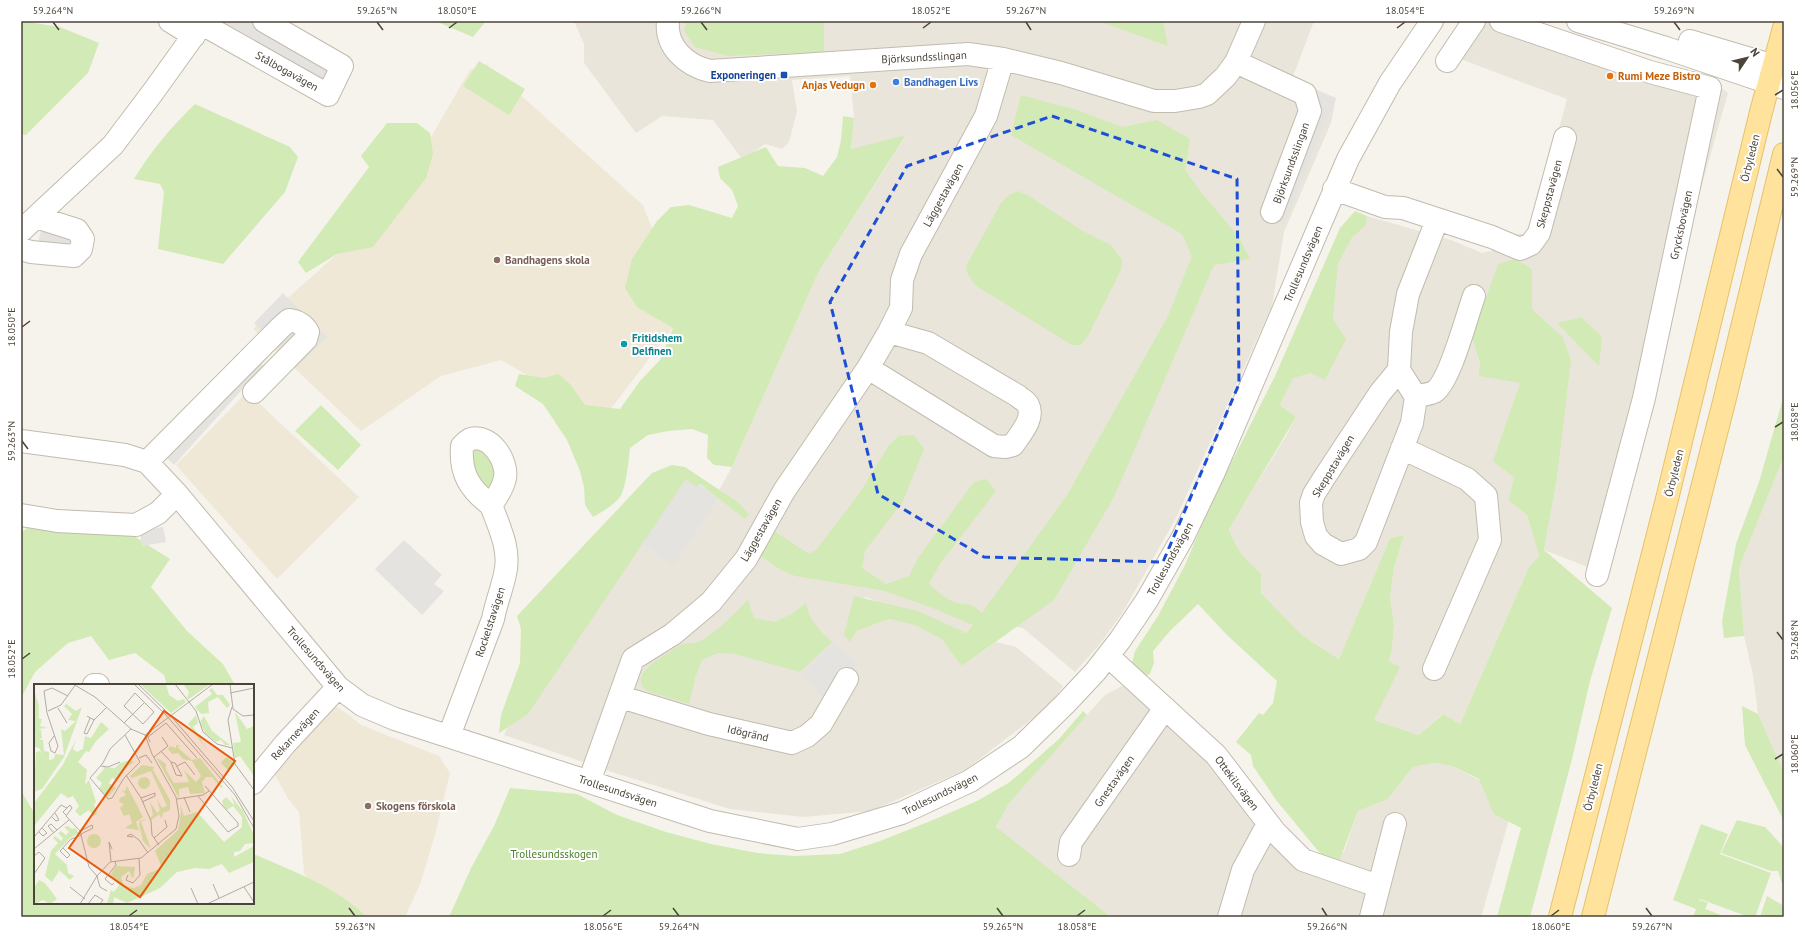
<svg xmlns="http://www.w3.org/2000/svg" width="1805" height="938" viewBox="0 0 1805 938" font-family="'PT Sans',sans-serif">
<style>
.residential{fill:#eae5da}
.education{fill:#efe8d6}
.green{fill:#d2eab5}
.parking{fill:#e5e3e0}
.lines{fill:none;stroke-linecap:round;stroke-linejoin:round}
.minor-casing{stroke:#c2bbae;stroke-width:24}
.major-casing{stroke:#e6c16a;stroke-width:24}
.minor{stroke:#fff;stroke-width:22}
.major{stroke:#ffe39c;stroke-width:22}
.marked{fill:none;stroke:#1d4ed8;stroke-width:3;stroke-dasharray:8 5;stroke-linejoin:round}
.ticks{fill:none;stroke:#4b4439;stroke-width:1.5}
.transit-dot{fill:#1a4fb4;stroke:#fff;stroke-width:1.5}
.food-dot{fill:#e8710a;stroke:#fff;stroke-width:1.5}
.shop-dot{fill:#3f7fe0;stroke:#fff;stroke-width:1.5}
.education-dot{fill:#8d6e63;stroke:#fff;stroke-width:1.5}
.culture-dot{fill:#0f9aa8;stroke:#fff;stroke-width:1.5}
.labels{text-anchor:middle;stroke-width:4;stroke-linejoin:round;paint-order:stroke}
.street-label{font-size:11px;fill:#4b4439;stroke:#fff}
.transit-label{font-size:11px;font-weight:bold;fill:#164399;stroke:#fff;text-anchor:end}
.food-label{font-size:11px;font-weight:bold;fill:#c56008;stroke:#fff;text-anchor:start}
.shop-label{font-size:11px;font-weight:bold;fill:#366cbe;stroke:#fff;text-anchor:start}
.education-label{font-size:11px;font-weight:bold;fill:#785e54;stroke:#fff;text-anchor:start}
.culture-label{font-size:11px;font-weight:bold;fill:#0d838f;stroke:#fff;text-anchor:start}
.park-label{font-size:11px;fill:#4a7f2a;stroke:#fff}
.inset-road{fill:none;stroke:#b2ada4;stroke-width:1}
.view{fill:#e8590c;fill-opacity:0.15;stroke:#e8590c;stroke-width:2}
.inset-edge{fill:none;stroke:#4b4439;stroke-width:2}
.neatline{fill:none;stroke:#4b4439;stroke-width:1.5}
.ticks-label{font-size:10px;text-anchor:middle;fill:#4b4439}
</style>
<rect width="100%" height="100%" fill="#f6f3ec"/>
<path class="residential" d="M574 21H1314L1292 79 1336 98 1331 123 1284 232 1272 306 1176 518 1123 612 1100 644 1075 672 1023 628 977 620 966 633 865 597 850 642 857 631 889 619 916 625 943 640 952 654 962 666 996 642 1016 647 1063 686 1049 706 965 770 871 811 803 817 730 809 612 772 504 735 515 708 683 477 717 494 732 467 819 271 906 136 851 149 854 118 850 76 792 80 797 111 789 142 782 149 765 144 743 160 713 120 662 116 636 133 584 63V44Z
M1465 21H1519L1718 85 1728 93 1593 569 1544 550 1556 484 1562 336 1532 309V269L1472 338 1480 363 1520 383 1494 461 1514 478 1508 500 1527 515 1539 556 1529 567 1460 724 1442 714 1419 735 1374 720 1399 667 1389 661 1392 649 1394 625 1390 597 1394 568 1404 535 1390 538 1339 659 1303 636 1261 593V573L1246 561 1234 543 1229 528 1286 436 1296 417 1280 405 1293 377 1311 373 1333 319 1338 264 1352 238 1366 225 1367 216 1451 240 1482 253 1494 250 1513 234H1531L1567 99 1447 54Z
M1784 456V773L1758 714 1753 675 1744 636 1739 568Z
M1124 685 1217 768 1310 869 1344 852 1358 811 1388 799 1413 767 1435 763 1452 766 1515 799 1481 917H1111L996 828 1008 803 1057 748 1105 695Z"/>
<path class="education" d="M486 64 643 205 684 313 603 419 501 360 441 376 361 431 253 329 390 207 470 70Z
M247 392 359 497 277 579 176 465Z
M325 696 335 706 349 715 361 725 439 756 450 773 436 831 421 882 405 917H349L324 900 304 873 299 812 289 800 272 770V740Z"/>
<path class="green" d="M21 21 60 27 99 43 88 73 26 135 21 134Z
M435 21H486L473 37Z
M687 21H824V52L728 56 695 47 684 31Z
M1098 21H1163L1168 46Z
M479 61 525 89 509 115 463 86Z
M1021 95 1077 110 1122 127 1157 120 1190 139 1185 170 1201 192 1238 236 1250 259 1214 265 1114 497 1054 600 962 666 952 654 943 640 915 625 889 619 857 631 850 642 844 635 854 596 918 611 966 633 973 625 935 609 885 591 795 576 781 570 760 556 771 529 809 554 816 550 859 494 889 445 899 436 914 435 924 449 903 501 865 551 862 568 886 584 909 576 918 558 974 482 986 479 996 491 940 564 929 583C936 591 945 598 954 602 970 607 968 600 982 613L1067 495 1168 316 1192 256 1182 234 1011 135Z
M195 104 290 147 298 157 285 192 223 264 158 249 164 192 160 184 134 179C150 152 172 126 195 104Z
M843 116 854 118 851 149 906 135 819 271 732 467 714 465 707 458 708 435 692 429 668 431 648 435 630 448C629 458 626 489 620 497 614 505 602 512 593 517L585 505 584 487 580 471 567 440 543 404 515 386 519 374 544 378 558 374 571 385 585 405 620 409 640 381 660 360 673 328 637 307 625 288 632 259 657 221 671 207 689 205 732 218 738 206 732 190 720 178 718 167 766 147 778 166 805 168 823 176 837 157 841 140Z
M387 123H417L430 133 433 154 426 178 373 247 337 254 306 273 298 262 369 167 361 156Z
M1018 191 1029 196 1083 231 1111 245 1122 260 1121 270 1089 334 1081 345H1072L976 286 968 275 966 266 1001 203 1009 195Z
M1355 211 1367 216 1366 225 1352 238 1338 264 1333 319 1346 339 1325 380 1311 373 1293 378 1280 405 1296 417 1229 529C1236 549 1244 559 1261 573V593L1303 636 1339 659 1390 538 1404 535 1394 568 1390 597 1394 625 1392 649 1389 661 1400 667 1374 720 1419 735 1443 714 1460 724 1529 567 1539 556 1527 515 1508 500 1514 478 1493 461 1520 383 1479 376 1480 363 1472 338 1498 264 1515 259 1532 269V309L1562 336 1571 360 1556 484 1544 550 1612 608 1590 681 1572 759 1530 917H1497L1521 828 1494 814 1479 779 1452 766 1435 763 1413 767 1388 799 1358 811 1337 867 1319 852 1276 800 1253 766 1251 755 1236 742 1259 713 1263 715 1273 703 1277 681 1227 635 1198 604 1170 631 1153 651 1154 663 1150 674 1140 677 1131 667 1135 651 1158 616 1185 565 1213 499 1275 376 1340 228Z
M1581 317 1602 337 1599 366 1557 323Z
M1784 395V456L1739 568 1744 636 1724 638 1722 621 1736 544 1759 482Z
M321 405 361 445 338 470 295 431Z
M476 442 500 469 490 490 477 483 471 449Z
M672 465 685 467 739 503 749 515 745 519 700 484 696 487 686 479 528 714 499 733 501 715 520 663 521 629 517 616 652 473Z
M31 525 132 535 170 559 151 587 187 631 223 664 235 685H167L164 675 135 653 109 660 91 636 68 643 35 672 21 698V533Z
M748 600 754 618 775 622 793 613 806 603C809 621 820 630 832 642L800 672 735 654 718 653 702 660 696 675 689 704 647 691C628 676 658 659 670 652 674 649 679 645 683 644 688 642 694 644 698 642 717 633 733 614 748 600Z
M1742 706 1758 714 1784 773V821L1745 745Z
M1083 711 1087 715 1009 803 996 827 1111 917H449L471 868 494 826 510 788 577 794 617 815 666 832 711 844 757 853 795 856 840 854 880 841 933 820 977 801 1010 782 1059 739Z
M21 791 35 814V903H253V857L256 855C295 872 336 887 367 917H21Z
M1737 820 1765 827 1779 842 1784 849V885L1781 881 1778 871H1771L1721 853Z
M1701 824 1728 834 1720 854 1771 873 1755 917H1749L1700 899 1698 903 1700 900 1708 903 1705 909 1726 917H1693L1696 909 1673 900Z
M1767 896 1784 906V917H1760Z"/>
<path class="parking" d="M215 21H254L331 66 318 88Z
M1308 87 1336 98 1284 224 1257 213Z
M41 231 73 239 69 254 37 246Z
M283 293 327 337 297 367 254 323Z
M253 356 279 380 248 383 174 465 164 455Z
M686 479 696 487 699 484 717 498 713 507 673 566 642 544Z
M163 527 166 542 142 546 140 531Z
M404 540 442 575 434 584 444 591 422 615 375 569Z
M833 642 858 665 825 700 801 676Z"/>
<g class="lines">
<defs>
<path id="minor" d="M170 21 194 36
M668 21C665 47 687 66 710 71L968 54 1003 59 1061 73 1154 101H1175L1199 97 1207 94 1226 76 1236 62 1254 21
M1501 21 1650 72 1710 88 1644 398 1597 575
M1578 21 1666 48 1784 88
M202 24 328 95 342 66 264 21
M1690 41 1784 69
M1447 61 1474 21
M1236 62 1305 94 1310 111 1272 212
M1334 189 1385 207 1403 208 1492 237 1520 249 1531 244 1539 233 1565 138
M21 231 113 145 153 92 204 21
M21 249 31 252 74 256 81 249 83 239 77 230 36 217
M868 368 994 446 1005 447 1013 445C1020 434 1035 419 1028 405 1026 401 1021 399 1018 396L928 343 889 332
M1399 370 1416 397 1412 423 1366 542 1359 549 1341 554 1323 544 1316 536 1312 522 1311 503 1314 494 1324 478 1380 393 1399 370 1401 332 1408 294 1437 220
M1416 397C1421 395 1430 394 1434 392 1450 382 1467 315 1474 296
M21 441 125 455 147 462 177 494 338 687 362 705 395 719 710 821 798 839 832 834 902 813 970 781 1021 747 1065 704 1095 672 1120 640 1147 600 1183 537 1214 472 1348 159 1390 83 1432 21
M1402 448 1467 479 1486 496 1490 540 1434 669
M147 462 280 328 289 320C298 321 303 324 308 332L306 339 254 392
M21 515 57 521 136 525 158 513 177 494
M1108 656 1216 755 1275 832 1303 860 1378 886
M94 685H98
M621 697 709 724 792 743 807 736 821 724 847 679
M449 736 493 619C496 603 502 589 505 574 511 550 499 527 491 505 497 497 503 488 505 478 508 460 490 434 471 439 468 440 465 443 462 446 460 473 469 489 491 505
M589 782 633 659 673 634 711 602 746 559 784 491 868 368 889 332 901 308 902 280 911 254 986 116 1003 59
M253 783 285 744 338 687
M1069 855 1071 842 1165 708
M1229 917 1243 870 1268 824
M1371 917 1395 824"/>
<path id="major" d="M1560 917 1667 499 1761 112 1784 28
M1593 917 1725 398 1784 154"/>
</defs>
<use href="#minor" class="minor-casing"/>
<use href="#major" class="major-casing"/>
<use href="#minor" class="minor"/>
<use href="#major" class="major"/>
</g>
<path class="marked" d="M1052 116 1237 179 1239 384 1163 562 984 557 878 494 830 302 907 166Z"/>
<path class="ticks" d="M53 22 59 30M377 22 383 30M701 22 707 30M1026 22 1031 30M1674 22 1680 30M449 28 457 22M923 28 931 22M1397 28 1405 22M1775 95 1783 90M1777 169 1783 177M22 327 30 321M1775 427 1783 422M22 441 28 449M1777 632 1783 640M22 659 30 653M1775 759 1783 754M349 908 355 916M673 908 679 916M997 908 1003 916M1322 908 1327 916M1646 908 1652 916M129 916 137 910M603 916 611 910M1077 916 1085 910M1551 916 1559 910"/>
<rect class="transit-dot" x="780" y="71" width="8" height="8" rx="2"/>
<g class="food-dot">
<circle cx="1610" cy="76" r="4"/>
<circle cx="873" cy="85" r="4"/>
</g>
<circle class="shop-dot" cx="896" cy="82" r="4"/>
<g class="education-dot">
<circle cx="497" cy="260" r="4"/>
<circle cx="368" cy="806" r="4"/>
</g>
<circle class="culture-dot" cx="624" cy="344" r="4"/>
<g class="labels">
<g class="street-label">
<text transform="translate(924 57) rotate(-3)" y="4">Björksundsslingan</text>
<text transform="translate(287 71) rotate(29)" y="4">Stålbogavägen</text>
<text transform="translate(1750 158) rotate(-76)" y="4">Örbyleden</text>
<text transform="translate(1291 163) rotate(-70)" y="4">Björksundsslingan</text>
<text transform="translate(1549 194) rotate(-75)" y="4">Skeppstavägen</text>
<text transform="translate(943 195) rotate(-61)" y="4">Läggestavägen</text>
<text transform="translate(1681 225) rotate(-78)" y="4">Grycksbovägen</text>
<text transform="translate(1303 264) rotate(-67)" y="4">Trollesundsvägen</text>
<text transform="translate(1333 466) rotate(-59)" y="4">Skeppstavägen</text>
<text transform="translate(1674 473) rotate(-76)" y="4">Örbyleden</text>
<text transform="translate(761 530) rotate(-60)" y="4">Läggestavägen</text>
<text transform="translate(1170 559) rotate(-61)" y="4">Trollesundsvägen</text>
<text transform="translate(490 622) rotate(-72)" y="4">Rockelstavägen</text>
<text transform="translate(316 659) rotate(49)" y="4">Trollesundsvägen</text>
<text transform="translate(748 733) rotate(13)" y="4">Idögränd</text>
<text transform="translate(295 734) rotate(-48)" y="4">Rekarnevägen</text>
<text transform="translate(1114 781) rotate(-55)" y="4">Gnestavägen</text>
<text transform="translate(1237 783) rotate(53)" y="4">Ottekilsvägen</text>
<text transform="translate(1593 787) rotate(-76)" y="4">Örbyleden</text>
<text transform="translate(618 791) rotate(18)" y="4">Trollesundsvägen</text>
<text transform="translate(940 794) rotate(-26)" y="4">Trollesundsvägen</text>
</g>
<g class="transit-label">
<text x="776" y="79">Exponeringen</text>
</g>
<g class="food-label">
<text x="1618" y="80">Rumi Meze Bistro</text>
<text x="865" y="89" text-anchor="end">Anjas Vedugn</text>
</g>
<g class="shop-label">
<text x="904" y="86">Bandhagen Livs</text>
</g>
<g class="education-label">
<text x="505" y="264">Bandhagens skola</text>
<text x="376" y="810">Skogens förskola</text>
</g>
<g class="culture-label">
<text x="632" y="342">Fritidshem<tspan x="632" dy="13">Delfinen</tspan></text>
</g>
<g class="park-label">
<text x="554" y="858">Trollesundsskogen</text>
</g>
</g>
<g transform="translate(34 684)">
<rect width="220" height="220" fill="#f6f3ec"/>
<path d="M106 0H132L135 11 144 17 150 15 152 18 137 29ZM149 0H176L155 15 153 14 155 8ZM178 4 183 11H189L196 21 193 24 184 13 174 18 175 29 167 30 161 23 178 10 175 6ZM0 6 5 22V35H8L6 42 14 44 4 45 7 46 8 54 4 55 9 56 10 67 15 68V76L20 75 21 70 30 71 27 45 31 47 42 37 34 36 38 30 30 22 32 20 42 27 48 23 30 73 8 105 0 108 2 68 6 67 8 72 6 65 0 62ZM201 28 213 45 220 42V92L206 72 201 74 199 59 207 58ZM162 31 164 39 159 43 174 67 154 40ZM170 32 178 47 196 61H191L187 56 182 58 171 49 166 38ZM67 38 75 45 62 57 55 68 52 67 44 78 53 86 51 101 55 96 62 118 60 120 63 130 59 132 55 126 46 132 41 127 45 122 39 112 34 114 27 109 0 142 1 118 28 82 42 56 39 65 43 68 49 65 51 52 57 54ZM142 61 147 62 143 63 158 76 166 74 189 103 187 104 178 93H172L168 98 171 109 156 110 154 103 145 105V114L122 73 132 80V86L140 99 155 98 150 86 162 98 167 92 158 77 149 75 144 69 138 70 134 65 136 62 142 64ZM191 74H198L194 76H199L201 81 194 86 187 79ZM96 76 100 78 90 85 82 96 78 94 75 99 82 104 73 114 65 105 68 99 62 94 70 85 69 83 81 84 86 79ZM108 81 120 83 119 86 136 116V126L129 129 128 134 125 131 134 124 120 134 117 136 116 134 119 131 116 118 123 129 126 126 123 115 128 124 133 122 117 87 98 94 96 92ZM104 99a6 6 0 1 1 12 0a6 6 0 1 1-12 0ZM93 102 109 133 102 138 105 146 91 144 98 139 95 130 90 132 86 124 90 120 85 118 86 114 92 111 88 106 91 107ZM197 112 209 127 220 151V159L211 160 206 167 200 168V173L220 162V178L195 189 188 180 175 185 161 184 143 188 126 204 93 219 80 213 79 220H73L77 206 80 208 85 201 76 192 82 182 101 183 99 195 95 187 87 193 90 202 100 204 107 201 113 190 128 184 121 167 144 146 147 129 146 120 150 132 163 128 190 158 208 143V133L199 122 193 126 189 121 188 117 192 113 201 122ZM113 134 107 138 117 165 109 157 105 140 106 137ZM34 142 38 145 41 144 45 149 36 154 21 170 33 181 34 189 40 192 36 196 24 185 25 187 18 198 11 192 17 167 24 159 19 154 21 152 27 157 29 154 24 149 27 147 32 151 35 148 30 143ZM53 157a7 7 0 1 1 14 0a7 7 0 1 1-14 0ZM5 196 11 199 23 215 16 220 9 216 0 220V204Z" fill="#d2eab5"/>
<path class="inset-road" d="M39 0 61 13 97 45 111 51M100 0 132 31 201 111 220 144M104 0 136 31 198 103 220 137M141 0 162 27 169 48 183 60 198 64M196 0 199 25 209 32 220 31M101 9 120 28 109 40 90 22ZM196 9 220 4M198 23 194 36 201 80 220 106M24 24 33 39M14 27 27 21 42 0M53 32 60 36 73 23M56 34 50 49 53 50 60 36M90 39 110 19M91 51 106 78 90 94 78 114 74 115 56 94 69 79 76 65 97 45M111 51 179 0M20 52 15 59 17 67 21 69 24 62 13 29 10 7 18 4 34 12M116 58 114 53 132 39 163 74M127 67 137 78 142 91 148 92 141 79 137 78M120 73 134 62 128 53M105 74 112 71 118 79M67 82 74 83 86 78M143 82 151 78 161 91M92 91 107 114 117 137 118 151 125 161M164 112 194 148 204 142V139L171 102M150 113 156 128M107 114 121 109V112L108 118M143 115 169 111 175 107M32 131 29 128 36 121 38 124 32 132 46 147 55 183 63 192 66 203 73 207M18 133 22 137 25 136 21 129M46 147 58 141 59 144 47 150M5 148 9 152 13 149 8 144M20 149 14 142 17 140 23 146M1 152 27 121 33 124M99 153 93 152 97 150 105 156 114 169M120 154 133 143 131 136M29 164 36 171 33 174 26 167 37 155 48 151M0 165 35 136M77 177 75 158 78 165M0 190 11 174 5 168 0 172M94 191 92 196 99 199 106 191 105 175M80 199 78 201 71 195 82 181 81 177M179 200 185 214M36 203 51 215M210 203 220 218M157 204 164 220M46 220 63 192 76 178 107 174 142 145 145 132 142 113 118 70 111 51M54 220 61 211 69 216 66 220M173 220 220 198"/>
<path class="view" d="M130 27 201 77 106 213 35 164Z"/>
<rect width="220" height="220" class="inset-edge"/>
</g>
<rect width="1805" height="938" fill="none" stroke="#ffffff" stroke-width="44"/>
<g transform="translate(1747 58) rotate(55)" stroke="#ffffff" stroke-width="3" paint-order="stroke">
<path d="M0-3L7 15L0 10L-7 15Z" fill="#4b4439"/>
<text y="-6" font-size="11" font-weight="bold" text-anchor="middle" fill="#4b4439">N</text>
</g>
<rect x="22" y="22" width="1761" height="894" class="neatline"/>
<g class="ticks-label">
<text x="53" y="14">59.264°N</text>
<text x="377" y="14">59.265°N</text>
<text x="457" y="14">18.050°E</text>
<text x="701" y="14">59.266°N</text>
<text x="931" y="14">18.052°E</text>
<text x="1026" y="14">59.267°N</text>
<text x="1405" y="14">18.054°E</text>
<text x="1674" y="14">59.269°N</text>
<text transform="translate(1794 90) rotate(-90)" y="4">18.056°E</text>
<text transform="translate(1794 177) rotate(-90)" y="4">59.269°N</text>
<text transform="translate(11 327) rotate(-90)" y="4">18.050°E</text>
<text transform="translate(1794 422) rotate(-90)" y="4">18.058°E</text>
<text transform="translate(11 441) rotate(-90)" y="4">59.263°N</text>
<text transform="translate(1794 640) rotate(-90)" y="4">59.268°N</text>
<text transform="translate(11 659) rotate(-90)" y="4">18.052°E</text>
<text transform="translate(1794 754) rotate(-90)" y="4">18.060°E</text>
<text x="129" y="930">18.054°E</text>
<text x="355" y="930">59.263°N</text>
<text x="603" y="930">18.056°E</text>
<text x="679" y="930">59.264°N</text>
<text x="1003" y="930">59.265°N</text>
<text x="1077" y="930">18.058°E</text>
<text x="1327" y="930">59.266°N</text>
<text x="1551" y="930">18.060°E</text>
<text x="1652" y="930">59.267°N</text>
</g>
</svg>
